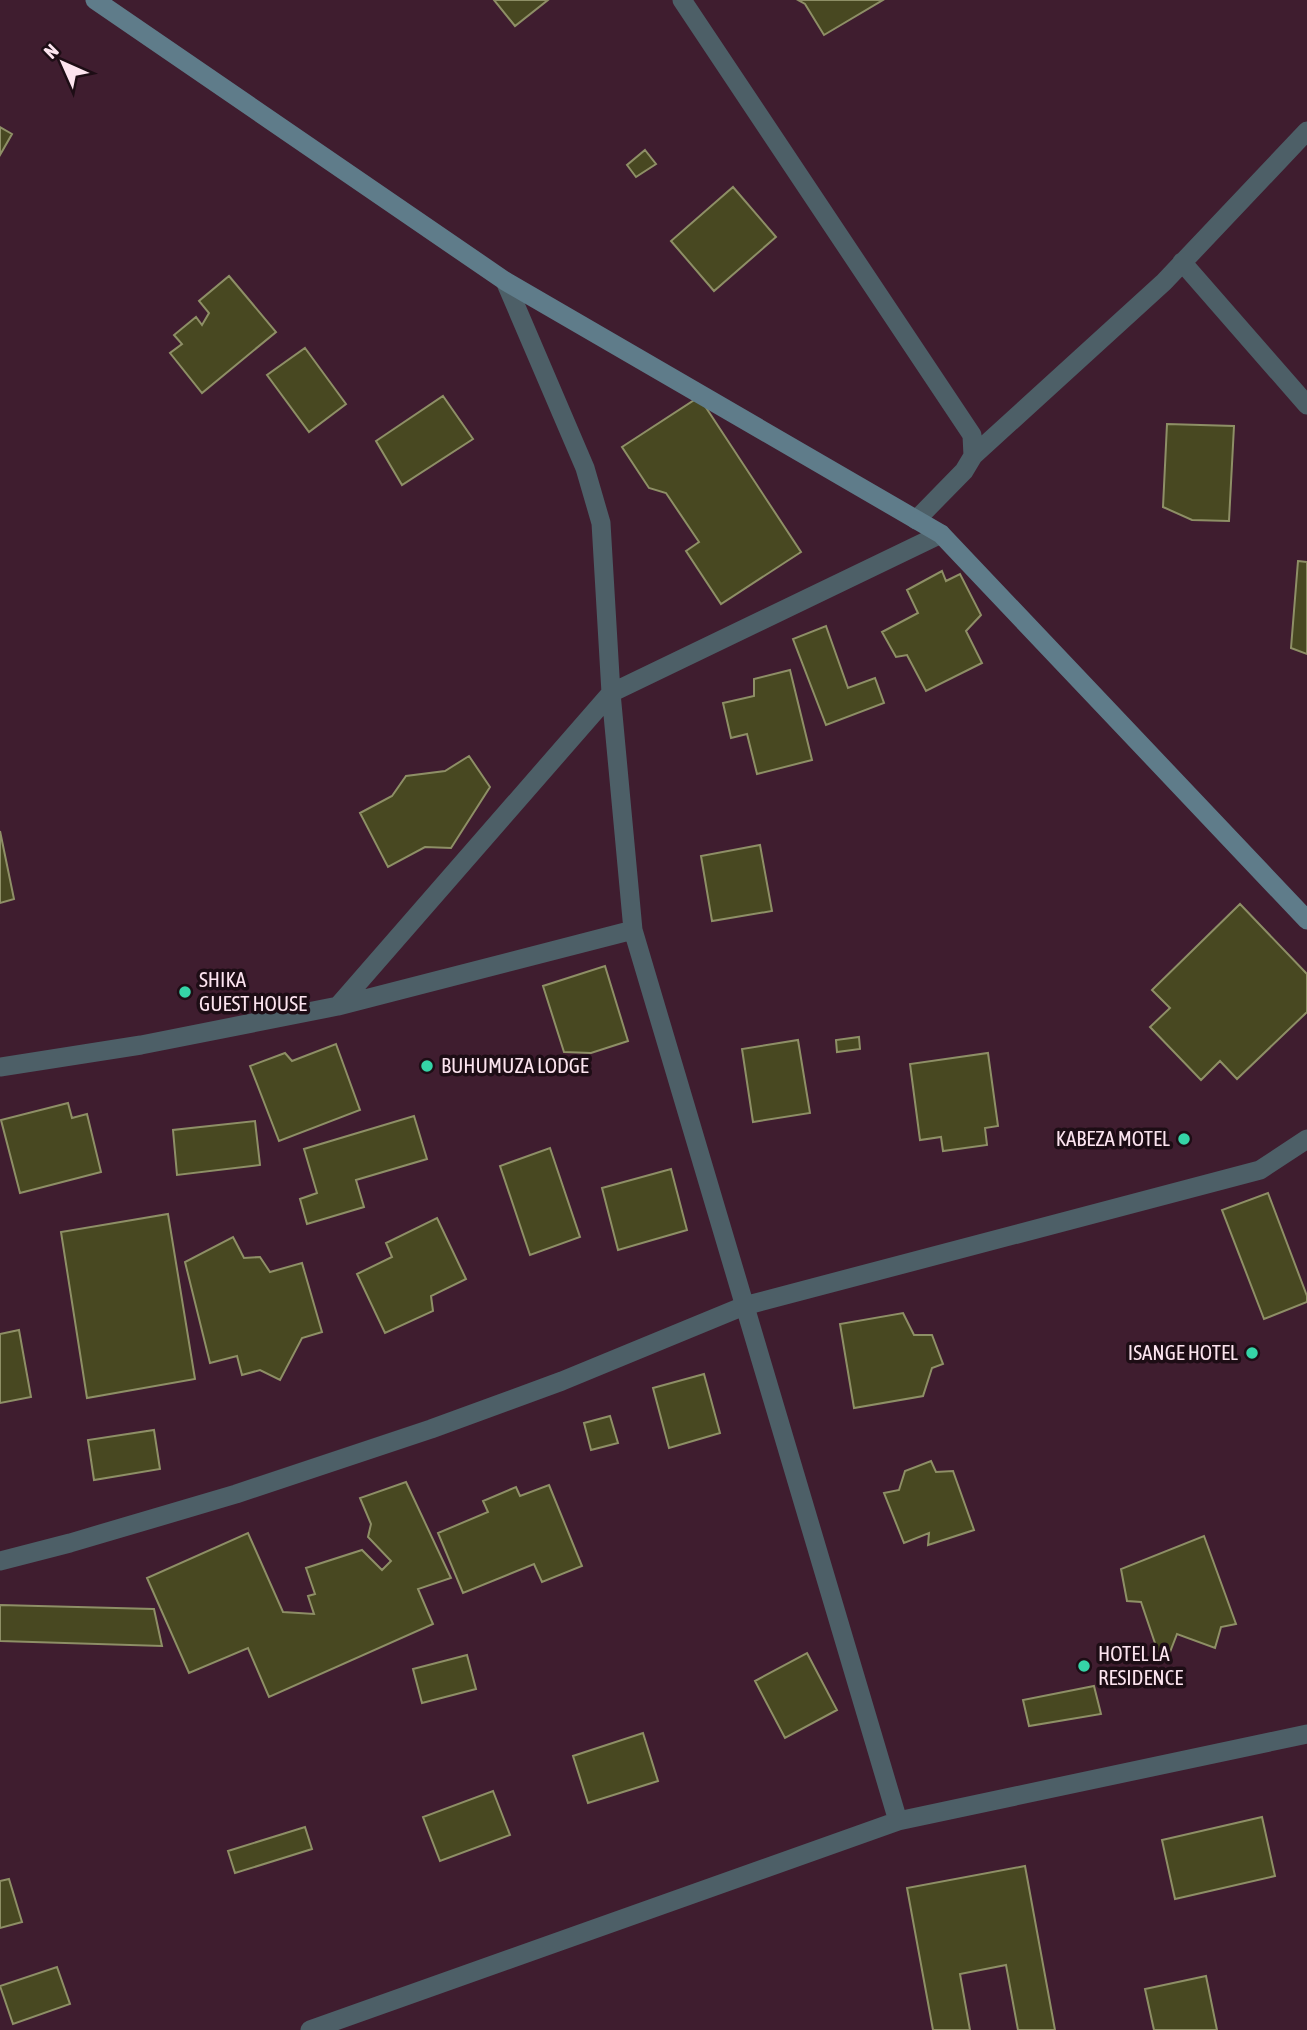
<svg xmlns="http://www.w3.org/2000/svg" width="1307" height="2030" viewBox="0 0 1307 2030" font-family="'Asap Condensed',sans-serif">
<style>
.building{fill:#484821;stroke:#8e8f66;stroke-width:2}
.lines{fill:none;stroke-linecap:round;stroke-linejoin:round}
.minor{stroke:#4d5f67;stroke-width:19}
.secondary{stroke:#5f7c8a;stroke-width:19}
.poi-dot{fill:#35d4a7;stroke:#1d0d15;stroke-width:2.5}
.labels{text-anchor:middle;stroke-width:7;stroke-linejoin:round;paint-order:stroke}
.poi-label{font-size:21px;fill:#fce4ef;stroke:#1d0d15;text-anchor:start}
</style>
<rect width="100%" height="100%" fill="#3f1d2f"/>
<path class="building" d="M494 0H548L515 26Z
M798 0H883L824 35 805 4Z
M0 127 12 134 0 155Z
M645 150 656 164 636 177 627 165Z
M733 187 776 237 714 291 671 241Z
M229 276 276 332 202 393 170 353 182 344 174 335 196 317 202 325 209 313 199 301Z
M305 348 346 404 309 432 267 375Z
M443 396 473 439 402 485 376 441Z
M699 397 801 552 721 604 686 551 699 542 666 493 649 488 622 447Z
M1167 424 1234 426 1229 521 1192 520 1163 507Z
M1298 561 1307 562V654L1291 648Z
M942 571 946 581 960 574 981 615 966 631 982 663 926 691 907 655 896 657 882 632 918 613 907 590Z
M826 626 848 688 875 678 884 703 826 725 793 639Z
M790 670 812 760 757 774 747 734 731 738 723 703 754 696V679Z
M469 756 490 787 451 848 425 847 388 867 360 813 392 796 406 776 445 771Z
M0 831 14 899 0 903Z
M760 845 772 911 712 921 701 856Z
M1240 904 1307 974V1012L1237 1079 1220 1061 1201 1080 1150 1027 1170 1008 1152 990Z
M605 966 628 1041 591 1053 564 1052 543 986Z
M859 1037 860 1049 837 1052 836 1040Z
M798 1040 810 1113 753 1122 742 1049Z
M336 1044 360 1110 279 1141 250 1066 285 1053 292 1061Z
M988 1053 998 1126 985 1128 987 1145 943 1151 941 1137 920 1140 910 1064Z
M68 1103 72 1118 87 1114 101 1172 20 1193 1 1120Z
M414 1116 427 1159 356 1180 364 1207 307 1224 300 1199 317 1193 304 1149Z
M255 1121 260 1165 177 1175 173 1130Z
M550 1148 580 1237 530 1255 500 1166Z
M671 1169 687 1230 618 1250 602 1188Z
M1268 1193 1307 1296V1302L1264 1319 1222 1210Z
M168 1214 195 1379 87 1398 61 1232Z
M437 1218 466 1279 431 1296 433 1311 385 1333 357 1274 392 1257 386 1243Z
M233 1237 244 1258 260 1257 270 1272 302 1263 322 1332 302 1338 280 1380 260 1370 242 1375 237 1356 210 1363 185 1262Z
M903 1313 914 1335H932L943 1364 932 1368 923 1396 854 1408 840 1324Z
M19 1330 31 1397 0 1403V1334Z
M704 1374 720 1433 669 1448 653 1388Z
M610 1416 618 1443 591 1450 584 1423Z
M154 1430 160 1469 94 1480 88 1440Z
M931 1461 936 1472 953 1471 974 1530 928 1545 929 1533 904 1543 884 1493 899 1490 905 1471Z
M406 1482 451 1578 418 1589 433 1624 269 1697 248 1648 189 1673 147 1578 248 1533 283 1612 314 1614 308 1596 315 1594 306 1568 362 1550 382 1570 391 1561 368 1537 371 1524 360 1498Z
M549 1485 582 1566 542 1582 534 1564 463 1593 438 1533 488 1512 483 1501 516 1487 520 1496Z
M1204 1536 1236 1624 1221 1627 1215 1648 1177 1634 1170 1652H1158L1141 1602 1127 1601 1121 1569Z
M0 1605 154 1609 162 1646 0 1641Z
M807 1653 837 1710 785 1738 755 1681Z
M467 1655 476 1689 422 1703 413 1669Z
M1094 1686 1101 1714 1029 1726 1023 1700Z
M643 1733 658 1781 588 1803 573 1756Z
M493 1791 510 1835 440 1861 423 1817Z
M1262 1817 1275 1876 1175 1899 1162 1840Z
M305 1827 312 1849 235 1873 228 1851Z
M1025 1866 1055 2030H1018L1006 1965 960 1974 970 2030H933L907 1888Z
M9 1879 22 1922 0 1928V1881Z
M57 1967 70 2004 13 2024 0 1986Z
M1206 1976 1217 2030H1154L1145 1989Z"/>
<g class="lines">
<path class="minor" d="M682 0 972 435 973 456
M1182 262 1307 405
M505 281 585 468 601 523 611 693 633 930 898 1821
M916 520 964 471 973 456 1164 282 1307 131
M338 1006 633 930
M0 1067 141 1045 338 1006 611 693 941 534
M0 1561 70 1543 236 1494 431 1429 562 1381 744 1306 1260 1170 1307 1139
M310 2030 898 1821 1307 1734"/>
<path class="secondary" d="M95 0 505 281 941 534 1307 920"/>
</g>
<g class="poi-dot">
<circle cx="185" cy="992" r="7"/>
<circle cx="427" cy="1066" r="7"/>
<circle cx="1184" cy="1139" r="7"/>
<circle cx="1252" cy="1353" r="7"/>
<circle cx="1084" cy="1666" r="7"/>
</g>
<g class="labels">
<g class="poi-label">
<text x="199" y="987">SHIKA<tspan x="199" dy="24">GUEST HOUSE</tspan></text>
<text x="441" y="1073">BUHUMUZA LODGE</text>
<text x="1170" y="1146" text-anchor="end">KABEZA MOTEL</text>
<text x="1238" y="1360" text-anchor="end">ISANGE HOTEL</text>
<text x="1098" y="1661">HOTEL LA<tspan x="1098" dy="24">RESIDENCE</tspan></text>
</g>
</g>
<g transform="translate(63 63) rotate(315)" stroke="#1d0d15" stroke-width="5" paint-order="stroke">
<path d="M0-5L12 26L0 18L-12 26Z" fill="#fce4ef"/>
<text y="-10" font-size="19" font-weight="bold" text-anchor="middle" fill="#fce4ef">N</text>
</g>
</svg>
